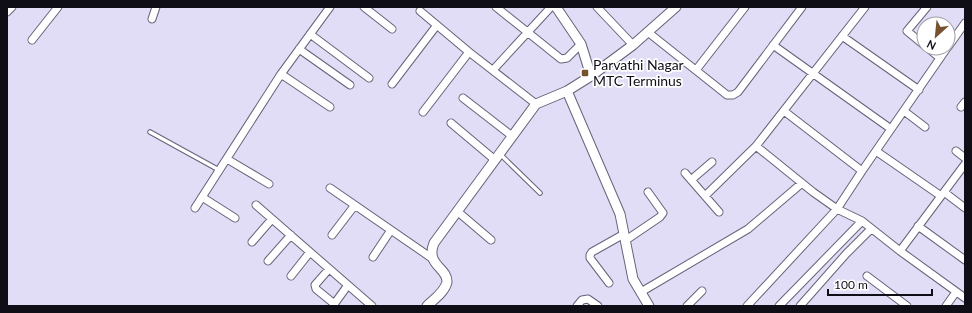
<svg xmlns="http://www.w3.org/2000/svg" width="972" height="313" viewBox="0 0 972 313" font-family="Lato,sans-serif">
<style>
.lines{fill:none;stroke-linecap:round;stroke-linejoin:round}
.service-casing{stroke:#666278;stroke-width:5.5}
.minor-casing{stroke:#666278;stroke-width:9}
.tertiary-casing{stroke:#666278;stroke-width:11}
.service{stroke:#fff;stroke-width:3.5}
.minor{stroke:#fff;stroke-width:7}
.tertiary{stroke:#fff;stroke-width:9}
.poi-dot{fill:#77532d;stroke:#fff;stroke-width:1.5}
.labels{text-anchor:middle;stroke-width:3.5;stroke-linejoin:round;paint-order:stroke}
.poi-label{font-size:14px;fill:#0f0d16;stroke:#fff;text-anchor:start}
</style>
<rect width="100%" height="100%" fill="#e1ddf6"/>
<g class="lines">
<defs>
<path id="service" d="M150 132 219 170
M501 155 540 193"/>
<path id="minor" d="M364 7 392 29
M496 7 561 59 567 58 581 44
M597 7 633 45
M420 11 469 52 536 104
M7 12 12 7
M152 19 156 7
M649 33 727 95H733L738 92 802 7
M310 34 369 78
M842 36 919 90
M32 40 58 7
M773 45 891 129
M924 45 907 31 927 7
M948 47 965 23
M928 48 940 58
M299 49 350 85
M493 70 551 7
M696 70 745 7
M281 74 330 107
M392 84 437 25
M463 98 512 136
M961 107 965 102
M784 111 862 171
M904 111 925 127
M423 112 469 52
M451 123 495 160
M756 146 813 192 837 209 862 221 900 251 965 298
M876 151 941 196
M956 151 965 158
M227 159 269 184
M685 173 719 212
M691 180 712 162
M330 188 433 259
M944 192 965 208
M705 196 756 146 865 7
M202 197 235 218
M256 205 372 306
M195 208 281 74 330 7
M457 211 491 240
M918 226 965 260
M332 235 355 205
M626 240 660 217 663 213 648 192
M252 242 272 219
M900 251 965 164
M373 257 391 230
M268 261 291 235
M329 269 315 285 316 289 332 302 335 303 348 285
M291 276 310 252
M867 276 907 306
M609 283 590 258V255L592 252 624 234
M641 292 748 229 802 183
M577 306 582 300 588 299 598 306
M687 306 702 291
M747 306 837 209 862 171 947 48
M779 306 862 221
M800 306 846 254 871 229
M946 306 956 292"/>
<path id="tertiary" d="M556 7 581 44 591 76
M567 91 620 214 633 279 649 306
M427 306C433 300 445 292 447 282 448 268 425 265 434 243L536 104 567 91 591 76 633 45 676 7"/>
</defs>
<use href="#service" class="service-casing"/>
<use href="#minor" class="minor-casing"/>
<use href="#tertiary" class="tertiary-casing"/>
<use href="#service" class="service"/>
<use href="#minor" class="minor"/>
<use href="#tertiary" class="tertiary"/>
</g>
<rect class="poi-dot" x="581" y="69" width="8" height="8" rx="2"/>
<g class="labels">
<g class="poi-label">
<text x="593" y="70">Parvathi Nagar<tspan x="593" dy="16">MTC Terminus</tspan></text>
</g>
</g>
<rect width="972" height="313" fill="none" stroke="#0f0d16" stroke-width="16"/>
<g transform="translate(936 36) rotate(207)"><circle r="19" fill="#ffffff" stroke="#9f9ea2"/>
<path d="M0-3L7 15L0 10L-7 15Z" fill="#77532d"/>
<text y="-6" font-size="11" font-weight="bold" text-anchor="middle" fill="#0f0d16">N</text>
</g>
<path d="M828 289v6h104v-6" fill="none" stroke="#0f0d16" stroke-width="2"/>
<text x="834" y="289" font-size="12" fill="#0f0d16" stroke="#ffffff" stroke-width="3" paint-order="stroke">100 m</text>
</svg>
